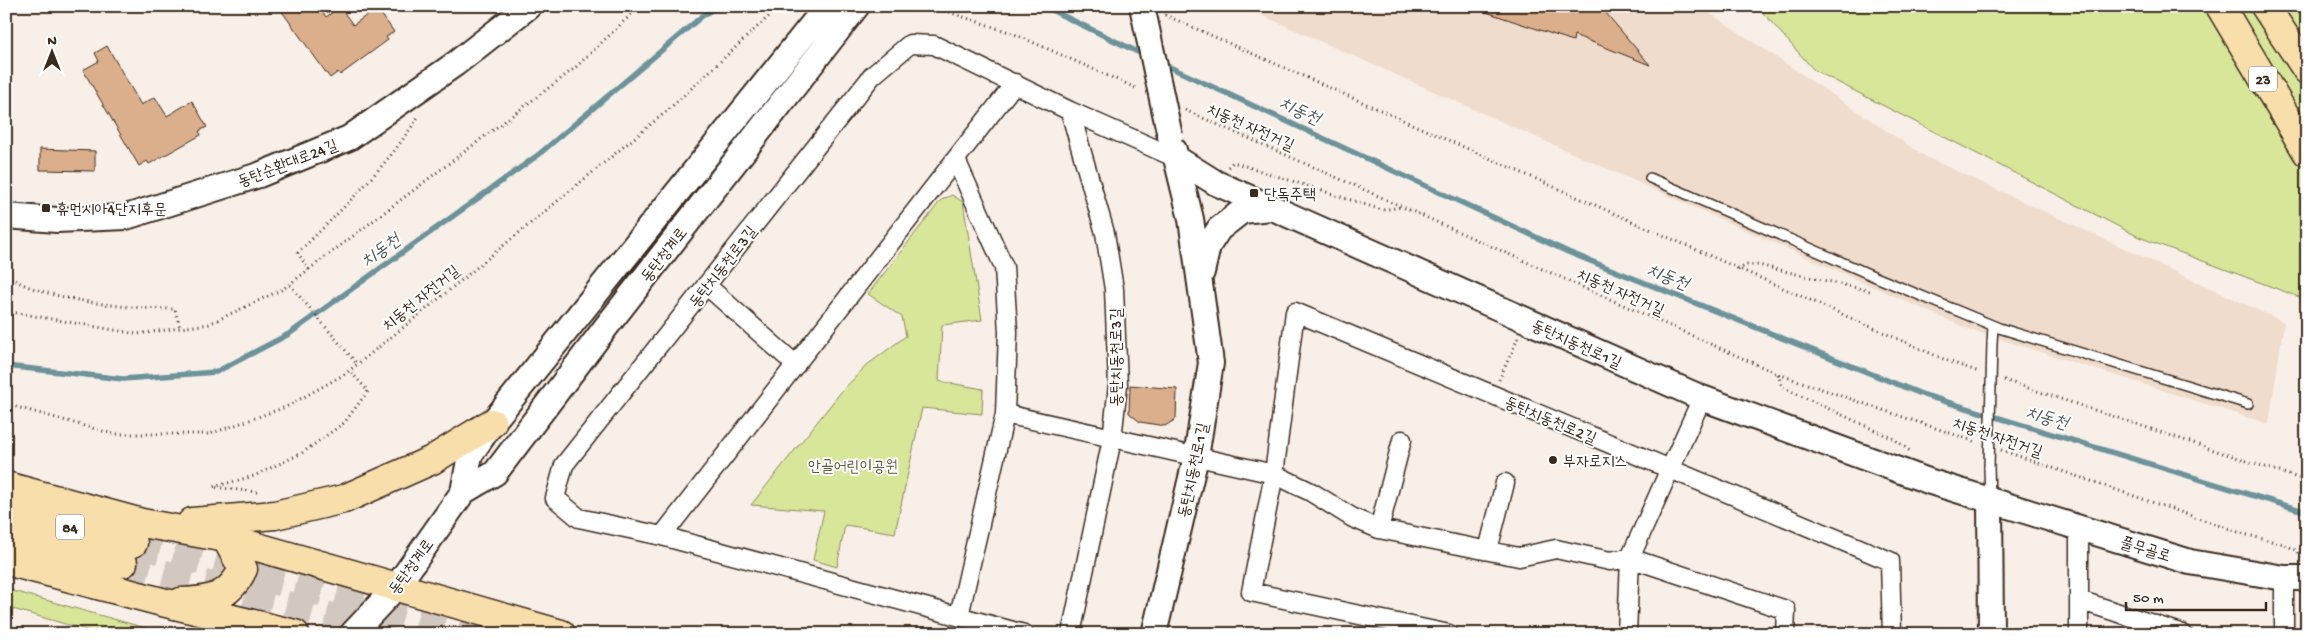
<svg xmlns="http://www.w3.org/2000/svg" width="2313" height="640" viewBox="0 0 2313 640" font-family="'Gochi Hand','Poor Story',sans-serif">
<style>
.built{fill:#efdccc}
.green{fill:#d8e699;stroke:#8a885c}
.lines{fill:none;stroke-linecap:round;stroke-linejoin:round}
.stream{stroke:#6c929a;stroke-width:5.5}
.building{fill:#dbaf8c;stroke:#3b2a1e}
.primary-tunnel{stroke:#d2c8c0;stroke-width:28;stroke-dasharray:28 14;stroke-linecap:butt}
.lane-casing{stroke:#3b2a1e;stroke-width:12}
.street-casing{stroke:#3b2a1e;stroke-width:21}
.secondary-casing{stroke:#3b2a1e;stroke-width:28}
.primary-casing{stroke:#3b2a1e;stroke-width:31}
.highway-casing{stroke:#3b2a1e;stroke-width:31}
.path{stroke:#3b2a1e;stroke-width:3;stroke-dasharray:1 4;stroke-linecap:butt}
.lane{stroke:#fff;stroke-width:9}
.street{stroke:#fff;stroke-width:18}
.secondary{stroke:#fff;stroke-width:24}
.primary{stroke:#f8deab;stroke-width:28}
.highway{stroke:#f8deab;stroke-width:28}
.lane-bridge-casing{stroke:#3b2a1e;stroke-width:12;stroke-linecap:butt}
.secondary-bridge-casing{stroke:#3b2a1e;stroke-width:28;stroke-linecap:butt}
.lane-bridge{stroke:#fff;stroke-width:9}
.secondary-bridge{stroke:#fff;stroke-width:24}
.poi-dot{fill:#3b2a1e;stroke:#fff;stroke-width:2}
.labels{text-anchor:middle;stroke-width:4;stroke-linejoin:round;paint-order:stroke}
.shield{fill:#fff;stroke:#766a62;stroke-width:1}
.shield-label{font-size:15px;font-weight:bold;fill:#3b2a1e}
.street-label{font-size:16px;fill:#3b2a1e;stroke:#fff}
.poi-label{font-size:16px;fill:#3b2a1e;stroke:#fff;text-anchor:start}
.park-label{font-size:16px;fill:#62593d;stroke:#fff}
.water-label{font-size:18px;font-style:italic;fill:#535e5c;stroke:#fff}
</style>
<rect width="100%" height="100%" fill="#f8efe8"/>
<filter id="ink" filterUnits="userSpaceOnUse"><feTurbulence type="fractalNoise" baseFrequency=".02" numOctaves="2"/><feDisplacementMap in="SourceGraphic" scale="10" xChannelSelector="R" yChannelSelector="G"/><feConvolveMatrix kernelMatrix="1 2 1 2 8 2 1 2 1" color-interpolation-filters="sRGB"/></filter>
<g filter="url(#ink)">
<path class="built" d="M1241 6H1699L1926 157 2284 322 2269 424 1968 329Z"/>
<path class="green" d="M1757 6H2307V300L2139 237 1814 70Z
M952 195 963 202 982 320 942 325 939 381 983 389 982 414 922 408 895 533 845 525 837 567 813 560 824 511 751 505 841 392 867 365 906 336 902 317 868 294 941 200Z
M6 589 167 634H100L6 607Z"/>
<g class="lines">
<path class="stream" d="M1043 6 1146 56
M1161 63 1568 252 1924 395 2307 512
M6 366 123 379 216 372 289 334 538 155 701 17 717 6"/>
</g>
<path class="building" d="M278 6H318L326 17 340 7 353 25 377 8 394 32 386 37 388 40 340 75 338 72 330 78Z
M1477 6H1600L1650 65 1574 35 1573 41 1477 9Z
M107 46 141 105 155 97 167 116 192 101 207 127 199 131 201 135 149 164 147 161 139 166 83 70 99 61 95 53Z
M40 149 95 151V171L40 170Z
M1130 385 1177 389 1176 419 1165 426 1140 422 1129 413Z"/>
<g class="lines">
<path class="primary-tunnel" d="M133 543 477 634
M123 563 399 634"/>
<defs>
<path id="lane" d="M1650 178 1878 278 1999 328 2248 404
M1992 343 1993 326
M1989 467 1990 497"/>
<path id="street" d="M1070 111 1105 233 1114 289 1118 385 1112 439 1071 634
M956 160 1004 267 1008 332 1005 414 959 616
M706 285 796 365
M1005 414 1274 474 1311 492 1353 518 1379 529 1519 557 1556 549 1610 561 1630 558 1786 610 1785 634
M2079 527V634
M1379 529 1402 440
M662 536 1015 83
M1488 550 1505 483
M2079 600 2183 634
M1024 634 662 536 579 518 555 498 564 465 872 76 910 44 934 45 1070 111 1176 158
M1449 634 1251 592 1274 474 1295 312 1890 561 1892 634
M1627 634 1630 558 1702 398
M2284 634V578"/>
<path id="secondary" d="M1176 158 1216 183 1702 398 1931 482 2190 562 2284 578H2307
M6 216 57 220 126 217 259 175 349 138 455 64 529 6
M1202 272 1208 246 1219 229 1242 211 1271 208
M463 492 495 473 606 327 857 6
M1990 499 1991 634
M352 634 397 586 463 492 470 455 492 423 827 6
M1154 634 1196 457 1211 363 1191 219 1174 150"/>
<path id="primary" d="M6 486 142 523 226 538 561 634
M6 511 133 543
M192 522 275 515 344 499 432 460 492 423
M6 533 123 563
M6 561 162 602 295 634
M181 602C211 601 229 598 243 569L226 538"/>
<path id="highway" d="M2220 6 2307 152
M2265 6 2307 70"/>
</defs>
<use href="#lane" class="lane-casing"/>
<use href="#street" class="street-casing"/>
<use href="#secondary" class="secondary-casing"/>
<use href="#primary" class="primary-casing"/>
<use href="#highway" class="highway-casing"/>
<path class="path" d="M930 6 1012 33 1138 89
M1165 15 1948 361 1979 372
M1185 110 1778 374 1976 442
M1228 167 1233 162 1382 210 1402 207
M309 270 298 253C341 210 386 168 418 117
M1738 270 1746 265H1758L1870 291
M6 276C17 281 27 287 38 290 78 303 133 309 175 309L180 328
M290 285 357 364
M6 311 137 334 209 324 283 289 575 68 640 6
M1778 374 1782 387 1894 439 1910 451
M1499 380 1518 338
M2004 380 2307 481
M6 404 113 434H210L286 407 345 374 430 306 667 111 780 6
M2001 450 2244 534 2283 544 2298 551 2301 558
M257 492 213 487 254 476 302 453 344 423 368 391 349 370"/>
<use href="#lane" class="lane"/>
<use href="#street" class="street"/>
<use href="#secondary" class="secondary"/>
<use href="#primary" class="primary"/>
<use href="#highway" class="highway"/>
<defs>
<path id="lane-bridge" d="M1989 467 1992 343"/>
<path id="secondary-bridge" d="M1142 6 1170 136"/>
</defs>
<use href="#lane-bridge" class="lane-bridge-casing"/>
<use href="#secondary-bridge" class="secondary-bridge-casing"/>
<use href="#lane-bridge" class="lane-bridge"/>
<use href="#secondary-bridge" class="secondary-bridge"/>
</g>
</g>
<g class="poi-dot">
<rect x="1249" y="188" width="10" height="10" rx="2.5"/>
<rect x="41" y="203" width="10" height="10" rx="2.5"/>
<circle cx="1553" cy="460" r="5"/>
</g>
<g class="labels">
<g class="shield">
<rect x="2249" y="66.5" width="28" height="25" rx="4"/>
<rect x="56" y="514.5" width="28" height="25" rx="4"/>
</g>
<g class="shield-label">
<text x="2263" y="84">23</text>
<text x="70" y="532">84</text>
</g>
<g class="street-label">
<text transform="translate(1251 126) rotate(24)" y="6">치동천 자전거길</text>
<text transform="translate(287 162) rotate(-21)" y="6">동탄순환대로24길</text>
<text transform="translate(663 254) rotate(-52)" y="6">동탄청계로</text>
<text transform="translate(722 266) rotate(-52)" y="6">동탄치동천로3길</text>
<text transform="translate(1621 291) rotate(24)" y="6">치동천 자전거길</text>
<text transform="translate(420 297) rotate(-39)" y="6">치동천 자전거길</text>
<text transform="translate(1577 343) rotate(24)" y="6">동탄치동천로1길</text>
<text transform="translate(1115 357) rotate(-90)" y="6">동탄치동천로3길</text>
<text transform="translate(1551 419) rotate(23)" y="6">동탄치동천로2길</text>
<text transform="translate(1998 436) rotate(19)" y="6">치동천 자전거길</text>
<text transform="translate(1192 470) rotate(-78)" y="6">동탄치동천로1길</text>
<text transform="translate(2146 548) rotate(17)" y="6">풀무골로</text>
<text transform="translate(410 566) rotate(-54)" y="6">동탄청계로</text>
</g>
<g class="poi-label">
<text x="1264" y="199">단독주택</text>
<text x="56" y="214">휴먼시아4단지후문</text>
<text x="1563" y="466">부자로지스</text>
</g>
<g class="park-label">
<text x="853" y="471">안골어린이공원</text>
</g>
<g class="water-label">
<text transform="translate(1300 110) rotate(25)" y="6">치동천</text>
<text transform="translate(380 250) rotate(-36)" y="6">치동천</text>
<text transform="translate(1668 276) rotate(22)" y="6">치동천</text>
<text transform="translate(2047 417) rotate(17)" y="6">치동천</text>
</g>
</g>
<rect width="2313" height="640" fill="none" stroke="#fff" stroke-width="25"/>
<rect x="12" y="12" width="2288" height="615" fill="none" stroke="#3b2a1e" stroke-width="2" filter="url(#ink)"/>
<g transform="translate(52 52)" stroke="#ffffff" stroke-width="4" paint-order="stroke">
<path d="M0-4L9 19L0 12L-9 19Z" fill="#3b2a1e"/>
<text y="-8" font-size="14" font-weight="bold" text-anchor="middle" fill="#3b2a1e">N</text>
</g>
<path d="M2126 602v8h140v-8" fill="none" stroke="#3b2a1e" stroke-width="2.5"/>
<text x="2133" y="602" font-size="15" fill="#3b2a1e" stroke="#ffffff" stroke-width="4" paint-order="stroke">50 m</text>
</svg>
